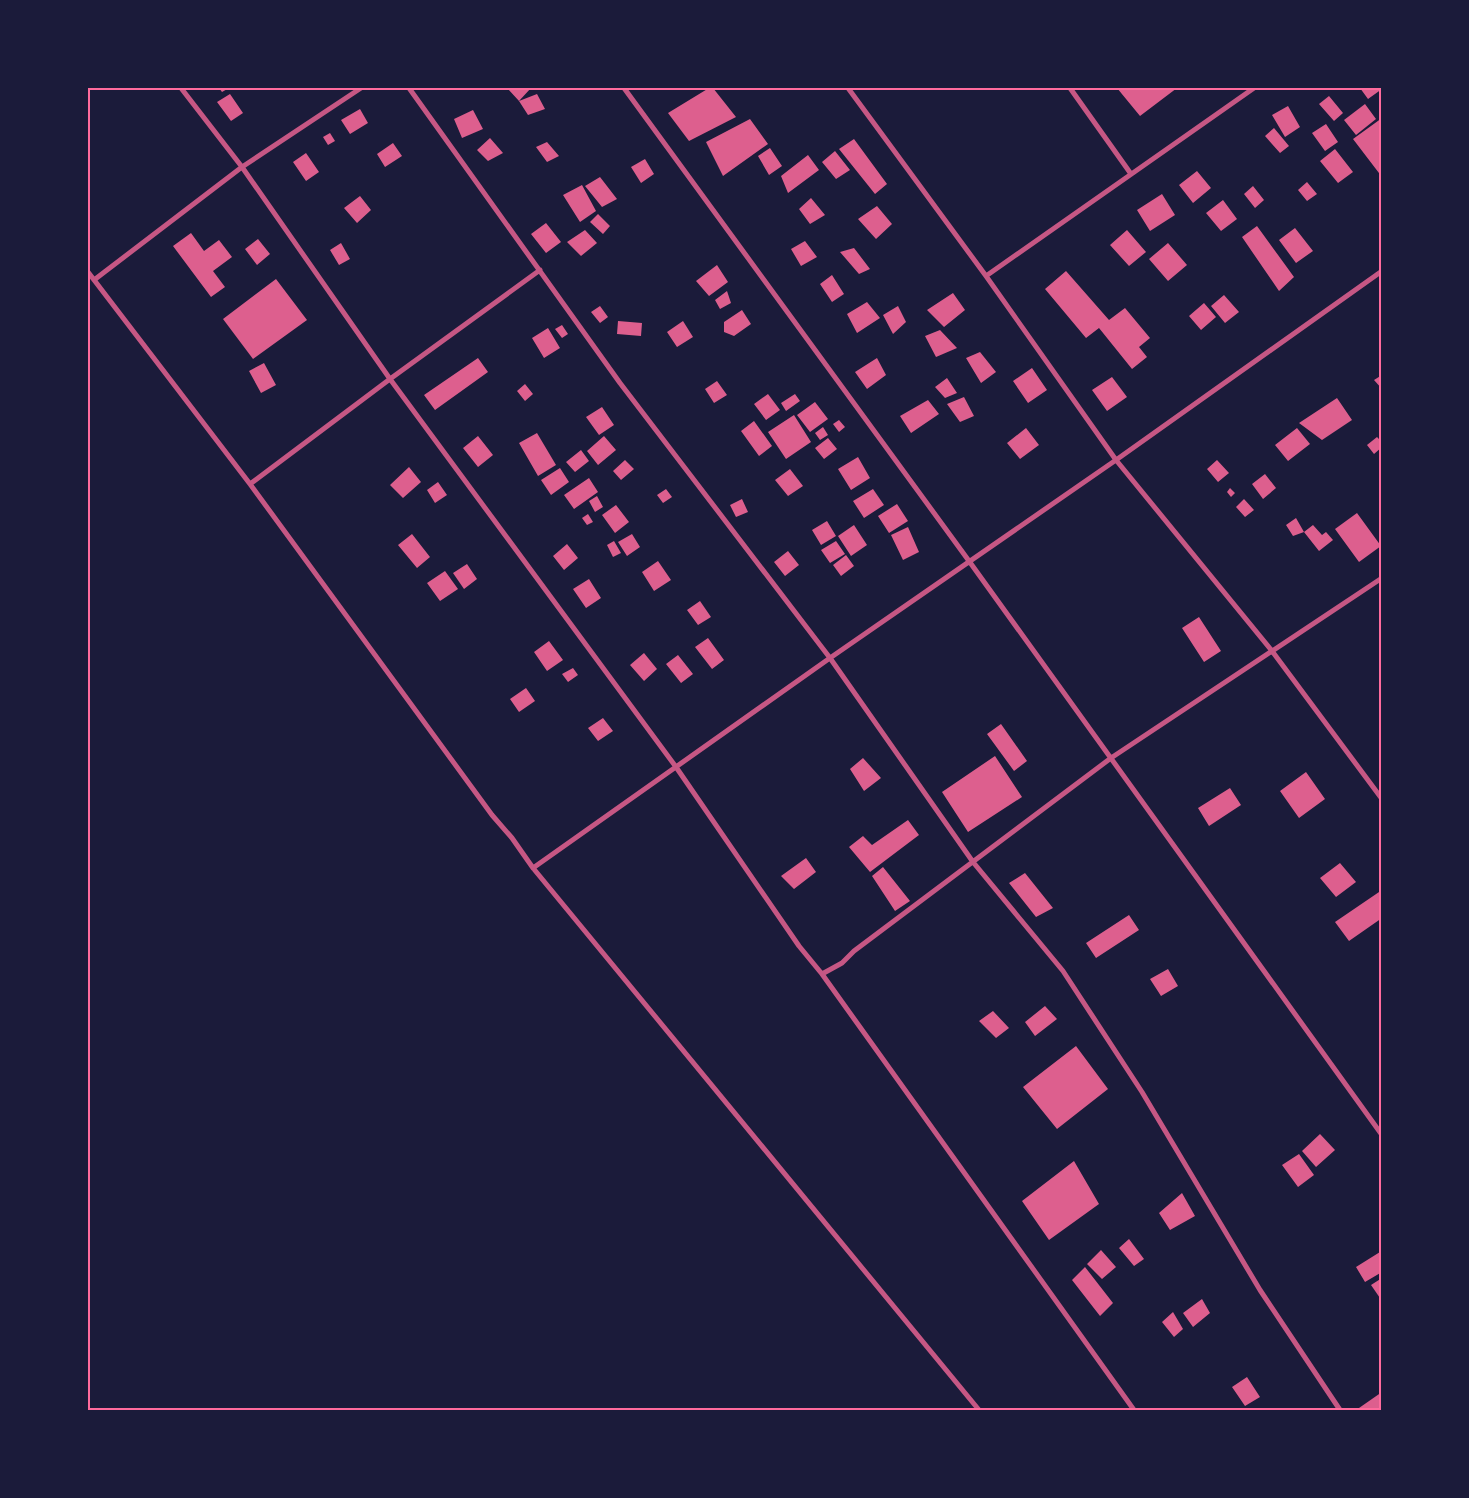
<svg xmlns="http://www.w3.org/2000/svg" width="1469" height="1498" viewBox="0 0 1469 1498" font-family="'DejaVu Sans',sans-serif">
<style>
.building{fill:#dd5f8e}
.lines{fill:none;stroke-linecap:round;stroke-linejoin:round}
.minor{stroke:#c65784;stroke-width:5}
.neatline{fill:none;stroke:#ff6b9d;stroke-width:2}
</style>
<rect width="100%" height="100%" fill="#1b1b3a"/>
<path class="building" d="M219 88H229L222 92Z
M507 88H531L519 101Z
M709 88H713L736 117 689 141 668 113Z
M1117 88H1177L1140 116Z
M1360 88H1382V89L1368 99Z
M230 94 243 113 231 121 217 102Z
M537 94 545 109 528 115 519 101Z
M1329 96 1343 113 1334 121 1319 104Z
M1365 104 1376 119 1356 135 1344 120Z
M1288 106 1300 127 1285 137 1272 115Z
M360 109 368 123 350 134 341 120Z
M473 110 483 129 462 138 454 119Z
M1382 118V177L1353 139Z
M750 119 768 144 723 176 706 142Z
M1326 124 1338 142 1325 151 1312 133Z
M1274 128 1289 146 1280 153 1265 136Z
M330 133 335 141 328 145 323 137Z
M490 138 503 153 488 161 477 150Z
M854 139 887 184 875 194 839 149Z
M547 142 559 156 547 162 536 147Z
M393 143 402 156 385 167 377 154Z
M770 148 782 166 769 175 758 156Z
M1335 149 1353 172 1338 183 1320 161Z
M835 151 850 170 836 179 822 162Z
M306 153 319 172 306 181 293 162Z
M808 155 819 170 788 193 781 176Z
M645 159 654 174 641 183 631 167Z
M1197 171 1211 188 1193 203 1179 185Z
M600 177 617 199 602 207 585 186Z
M1307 182 1317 194 1307 201 1298 190Z
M582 185 596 211 580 222 563 195Z
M1253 186 1264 200 1255 208 1244 194Z
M1162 194 1175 215 1150 231 1137 210Z
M360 196 371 210 357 223 344 208Z
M811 198 825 215 810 224 799 209Z
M1223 200 1237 219 1221 231 1206 213Z
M877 206 892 224 876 239 858 219Z
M598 214 610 226 603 234 590 222Z
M546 223 561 242 546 253 531 234Z
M1257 226 1294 277 1279 291 1242 237Z
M1295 228 1313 251 1296 263 1279 240Z
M585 230 597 243 581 256 567 242Z
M1127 230 1146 252 1129 266 1110 245Z
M191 233 204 251 219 240 232 257 213 271 225 287 211 297 173 246Z
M258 239 270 254 257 265 245 249Z
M805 241 817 257 801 266 791 249Z
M341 243 350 259 339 265 330 250Z
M1168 243 1187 265 1168 281 1149 259Z
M854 248 870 269 859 274 840 252Z
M717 265 728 282 709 296 696 281Z
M1066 271 1109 320 1125 308 1150 338 1139 347 1147 357 1132 369 1099 328 1086 338 1045 289Z
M832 275 844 294 832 302 820 284Z
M276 279 307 320 253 359 223 319Z
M727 291 731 303 720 309 715 300Z
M953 293 965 310 944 327 927 310Z
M1224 295 1239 312 1225 323 1211 306Z
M867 302 880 318 857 333 847 314Z
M1204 303 1216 317 1201 330 1189 316Z
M600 306 608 317 600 323 591 312Z
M898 306 906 322 893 334 883 315Z
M742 310 751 324 734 336 724 332V322Z
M618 321 642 323 641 336 617 334Z
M683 321 693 337 677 347 667 332Z
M562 325 568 334 562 338 555 329Z
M548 328 560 348 544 358 532 338Z
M940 330 957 348 936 357 925 336Z
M980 352 996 372 981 383 966 358Z
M478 358 488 372 435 410 424 395Z
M877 358 886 375 867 389 855 372Z
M264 363 276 385 261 393 249 371Z
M1032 368 1047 390 1028 403 1013 381Z
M1382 375V389L1374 380Z
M1112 377 1127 397 1107 411 1092 390Z
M947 378 957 393 945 398 935 387Z
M717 381 727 395 714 403 705 389Z
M525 384 533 394 525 401 517 391Z
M768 394 780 410 766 420 754 404Z
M795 394 800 401 786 411 781 403Z
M964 397 974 416 960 422 947 404Z
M1337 398 1352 420 1322 440 1299 423Z
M928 400 939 414 911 433 900 416Z
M815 402 828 419 810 432 797 415Z
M602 407 614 425 599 435 586 417Z
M794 415 811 442 786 459 768 432Z
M839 420 845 427 839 432 833 424Z
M754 421 772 446 759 456 741 431Z
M823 427 828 435 820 440 815 433Z
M1026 428 1039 445 1020 459 1007 443Z
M1297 428 1310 444 1288 461 1275 445Z
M537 433 556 465 538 476 519 443Z
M478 436 493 455 478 467 463 448Z
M604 436 616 450 598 465 587 451Z
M1377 437 1382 442V447L1374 454 1367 445Z
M828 438 837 449 824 459 815 448Z
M581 450 589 461 575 472 566 462Z
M858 457 870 478 851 490 838 469Z
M625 460 634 469 621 480 613 471Z
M1217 460 1229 473 1218 482 1207 469Z
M409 467 421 482 403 498 390 485Z
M560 468 569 482 551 495 541 480Z
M790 469 803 486 788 496 775 480Z
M1265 474 1276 488 1263 499 1252 484Z
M589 478 598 492 574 509 564 495Z
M438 482 447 495 435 503 427 490Z
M1230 488 1235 493 1231 497 1227 492Z
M666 489 672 497 663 503 657 495Z
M873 489 884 505 864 518 853 501Z
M597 496 603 507 595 512 589 501Z
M742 499 748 512 736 517 730 505Z
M1244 499 1254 510 1245 517 1236 507Z
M897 504 908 521 889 533 878 516Z
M616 505 629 522 615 533 602 515Z
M1357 513 1381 546 1359 562 1335 529Z
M588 514 593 522 587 525 582 518Z
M1296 518 1304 532 1313 525 1322 535 1326 532 1333 540 1319 551 1304 532 1293 536 1286 525Z
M827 521 836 536 821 545 812 530Z
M854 525 867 545 851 556 838 536Z
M908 527 919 552 903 560 891 535Z
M412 534 430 557 417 568 398 545Z
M632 534 640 547 627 556 618 542Z
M614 541 621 553 613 557 607 545Z
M836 541 845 554 830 563 821 550Z
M567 544 578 558 564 570 553 556Z
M788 551 799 565 785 576 774 562Z
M846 555 854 566 841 576 833 565Z
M658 561 671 580 654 591 642 572Z
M467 564 477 579 464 589 453 573Z
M445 571 458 589 440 601 427 583Z
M589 579 601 598 586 608 573 589Z
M700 601 711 617 698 625 687 610Z
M1199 617 1221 651 1204 662 1182 628Z
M708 638 724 660 712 669 695 647Z
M549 641 563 660 547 671 534 652Z
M644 653 657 669 644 681 630 665Z
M678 655 693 674 681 683 666 664Z
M573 668 578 675 568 682 562 674Z
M526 688 535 701 519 712 510 699Z
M603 718 613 731 598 741 588 728Z
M1001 724 1027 761 1014 771 987 734Z
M995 756 1022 797 968 832 942 792Z
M863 758 881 778 864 791 850 769Z
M1306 772 1325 799 1299 818 1280 791Z
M1230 788 1241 805 1209 826 1198 808Z
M908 820 919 835 870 872 849 847 863 836 872 845Z
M806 858 816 872 794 889 781 876Z
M1340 863 1356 882 1336 897 1320 878Z
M883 867 910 901 895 911 872 876Z
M1025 873 1053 908 1036 917 1009 883Z
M1382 890V918L1349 941 1335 922Z
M1129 915 1139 930 1096 958 1086 943Z
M1168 969 1178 986 1161 996 1150 979Z
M1045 1006 1057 1019 1035 1036 1025 1022Z
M993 1011 1009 1028 996 1038 979 1021Z
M1076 1046 1108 1089 1057 1129 1023 1087Z
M1320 1134 1335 1150 1316 1167 1302 1151Z
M1299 1154 1314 1175 1298 1187 1282 1165Z
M1074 1161 1099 1204 1049 1240 1022 1201Z
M1182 1193 1195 1216 1170 1230 1159 1213Z
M1129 1239 1144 1259 1134 1266 1119 1248Z
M1101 1250 1116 1267 1102 1279 1087 1264Z
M1380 1252 1382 1254V1272L1365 1282 1356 1267Z
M1085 1267 1113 1303 1100 1316 1072 1280Z
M1382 1278V1301L1371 1285Z
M1202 1299 1210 1313 1193 1327 1183 1313Z
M1173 1312 1183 1329 1174 1337 1162 1322Z
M1247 1377 1260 1397 1245 1406 1232 1387Z
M1382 1392V1410H1361L1359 1408Z"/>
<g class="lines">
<path class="minor" d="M181 88 242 167 390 379 676 767 799 946 822 974 842 963 854 951 1111 758 1382 578
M409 88 620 383 830 658 973 862 1063 971 1142 1092 1260 1290 1340 1410
M624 88 969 561 1382 1135
M848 88 986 276 1116 460 1272 651 1382 799
M1070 88 1131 174
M88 272 250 484 492 815 512 838 533 868 830 658 1116 460 1382 271
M986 276 1254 88
M94 280 242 167 361 88
M250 484 390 379 540 270
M533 868 979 1410
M822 974 1134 1410"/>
</g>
<rect width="1469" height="1498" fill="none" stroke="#1b1b3a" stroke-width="178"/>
<rect x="89" y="89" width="1291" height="1320" class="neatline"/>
</svg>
